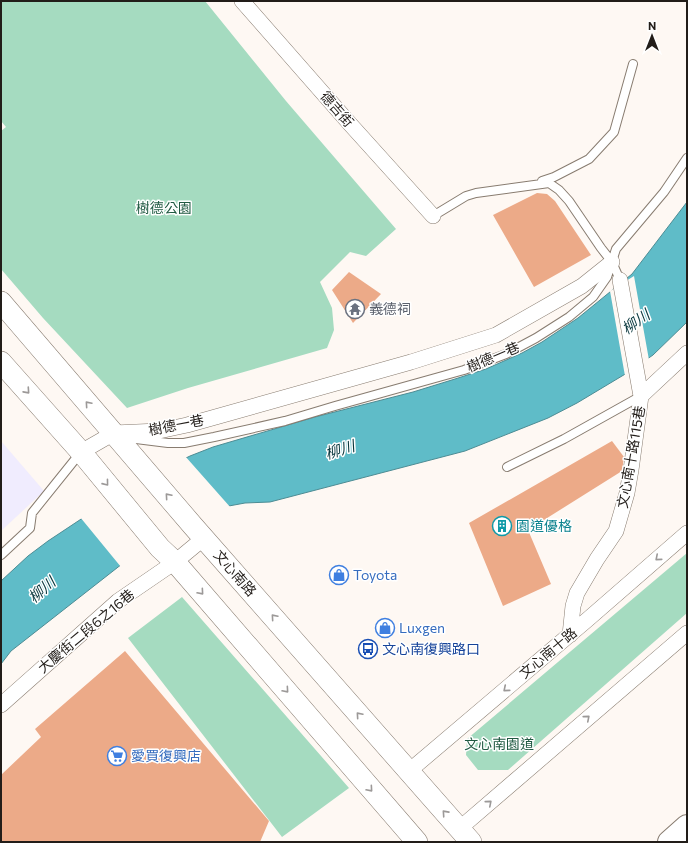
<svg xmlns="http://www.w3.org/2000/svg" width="688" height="843" viewBox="0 0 688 843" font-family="Commissioner,'Noto Sans TC',sans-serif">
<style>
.industrial{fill:#f0ecfe}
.green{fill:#a5dbc0}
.water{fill:#5fbcc8;stroke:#4d8c94}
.pier{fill:#fef8f3}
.building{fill:#ecaa88}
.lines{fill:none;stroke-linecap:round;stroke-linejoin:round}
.lane-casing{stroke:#887c70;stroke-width:10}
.street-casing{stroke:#887c70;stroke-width:16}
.secondary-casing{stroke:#887c70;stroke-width:22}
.primary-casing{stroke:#887c70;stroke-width:24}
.lane{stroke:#fff;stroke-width:8}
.street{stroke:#fff;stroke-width:15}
.secondary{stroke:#fff;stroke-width:21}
.primary{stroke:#fff;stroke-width:22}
.oneway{stroke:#9c9998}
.labels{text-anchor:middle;stroke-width:3;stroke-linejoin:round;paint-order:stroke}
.street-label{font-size:14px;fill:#221d19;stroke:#fff}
.park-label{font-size:14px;fill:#205a42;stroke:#fff}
.worship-label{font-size:14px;fill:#5b616d;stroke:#fff;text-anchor:start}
.culture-label{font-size:14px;fill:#0d838f;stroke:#fff;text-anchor:start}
.shop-label{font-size:14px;fill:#366cbe;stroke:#fff;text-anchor:start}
.transit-label{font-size:14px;fill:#164399;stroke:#fff;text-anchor:start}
.water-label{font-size:15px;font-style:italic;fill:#09373d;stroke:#fff}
</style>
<rect width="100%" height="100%" fill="#fef8f3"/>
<path class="industrial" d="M1 441 44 491 1 531Z"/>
<path class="green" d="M1 1H205L286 101 396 229 366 256 350 252 320 282 332 308 334 330 327 348 188 388 127 408 43 318 1 269V131L6 127 1 121Z
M687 553V613L508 770H478L466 755 467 739Z
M182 597 349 788 282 837 128 638Z"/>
<path class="water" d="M687 202V322L653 355 627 373 577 403 548 418 465 451 270 502 245 503 191 513 122 564 11 651 1 664V581L28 556 48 541 137 482 190 456 213 447 315 417 413 392 455 379 486 369 522 353 542 342 578 318 632 274Z"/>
<path class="pier" d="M634 276 649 360 625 376 610 291Z
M185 456 231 508 192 515 121 567 80 517 136 480Z"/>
<path class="building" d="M537 193 547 194 555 201 591 255 534 287 493 215Z
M349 272 381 294 353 323 332 290Z
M612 441 624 457 622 471 528 530 551 584 503 606 469 523Z
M125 651 269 821 260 842H1V775L41 737 35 729Z"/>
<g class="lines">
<defs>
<path id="lane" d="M542 181 554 177 589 159 614 132 633 64
M433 216 466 196 476 193 549 183 559 190 569 201 601 248 612 262 620 280
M128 438 168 443H184L214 437 285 421 335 406 464 370 506 354 536 338 569 317 593 297 607 277 616 249 664 192 687 158
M507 467 564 439 641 396
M1 555 30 528 32 513 81 452"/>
<path id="street" d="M242 1 350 124 433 216
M641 396 687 353
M81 452 114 433 159 431 187 425 411 362 496 335 582 286 612 262
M570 635 573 606 577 593 597 559 616 531 627 493 631 470 641 396 620 280
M1 705 118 601 175 562 204 538
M408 772 587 620 687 533
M459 829 687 633"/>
<path id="secondary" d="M1 302 193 526 471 842
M1 362 81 452 160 548 175 562 417 842"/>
<path id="primary" d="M669 842 687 826"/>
</defs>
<use href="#lane" class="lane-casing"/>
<use href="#street" class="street-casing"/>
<use href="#secondary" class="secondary-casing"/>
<use href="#primary" class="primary-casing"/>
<use href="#lane" class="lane"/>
<use href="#street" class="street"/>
<use href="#secondary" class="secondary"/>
<use href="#primary" class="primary"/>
</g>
<defs><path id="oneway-chevron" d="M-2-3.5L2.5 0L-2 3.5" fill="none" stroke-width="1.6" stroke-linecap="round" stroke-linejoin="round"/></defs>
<g class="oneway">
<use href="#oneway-chevron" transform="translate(27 391) rotate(48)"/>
<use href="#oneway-chevron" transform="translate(88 404) rotate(-131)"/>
<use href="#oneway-chevron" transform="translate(106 483) rotate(51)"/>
<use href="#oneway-chevron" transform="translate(168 496) rotate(-131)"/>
<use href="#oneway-chevron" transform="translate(658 558) rotate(139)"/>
<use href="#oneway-chevron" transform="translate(201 592) rotate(49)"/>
<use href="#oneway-chevron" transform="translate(274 617) rotate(-131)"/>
<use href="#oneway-chevron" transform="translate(506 689) rotate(140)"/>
<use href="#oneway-chevron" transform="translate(286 690) rotate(49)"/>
<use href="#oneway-chevron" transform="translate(359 715) rotate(-131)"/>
<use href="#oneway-chevron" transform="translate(587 718) rotate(-41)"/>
<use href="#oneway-chevron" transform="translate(370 789) rotate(49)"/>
<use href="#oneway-chevron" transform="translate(489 803) rotate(-41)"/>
<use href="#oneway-chevron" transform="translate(445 813) rotate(-132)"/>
</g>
<defs>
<symbol id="temple-ring" viewBox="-11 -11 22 22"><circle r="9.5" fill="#fff" stroke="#6b7280" stroke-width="1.5"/><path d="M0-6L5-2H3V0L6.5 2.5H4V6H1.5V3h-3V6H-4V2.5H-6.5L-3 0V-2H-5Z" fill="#6b7280"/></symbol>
<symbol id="building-ring" viewBox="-11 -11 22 22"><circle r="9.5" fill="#fff" stroke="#0f9aa8" stroke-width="1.5"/><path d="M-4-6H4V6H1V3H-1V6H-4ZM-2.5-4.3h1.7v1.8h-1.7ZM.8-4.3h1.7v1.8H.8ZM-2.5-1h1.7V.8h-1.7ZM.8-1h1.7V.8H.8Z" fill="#0f9aa8"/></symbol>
<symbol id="shop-ring" viewBox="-11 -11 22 22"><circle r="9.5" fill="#fff" stroke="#3f7fe0" stroke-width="1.5"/><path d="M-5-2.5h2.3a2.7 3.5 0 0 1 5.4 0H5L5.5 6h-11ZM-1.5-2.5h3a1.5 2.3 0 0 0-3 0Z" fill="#3f7fe0"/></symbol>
<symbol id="bus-ring" viewBox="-11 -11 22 22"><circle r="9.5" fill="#fff" stroke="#1a4fb4" stroke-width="1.5"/><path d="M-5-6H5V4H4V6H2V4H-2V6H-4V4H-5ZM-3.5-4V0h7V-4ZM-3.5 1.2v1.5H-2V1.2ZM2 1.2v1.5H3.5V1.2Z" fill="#1a4fb4"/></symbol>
<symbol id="supermarket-ring" viewBox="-11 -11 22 22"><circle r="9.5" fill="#fff" stroke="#3f7fe0" stroke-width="1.5"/><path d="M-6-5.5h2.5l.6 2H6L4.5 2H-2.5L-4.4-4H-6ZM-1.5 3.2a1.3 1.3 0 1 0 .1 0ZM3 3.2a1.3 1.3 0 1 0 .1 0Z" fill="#3f7fe0"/></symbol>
</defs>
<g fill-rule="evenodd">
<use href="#temple-ring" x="344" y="298" width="22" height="22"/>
<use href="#building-ring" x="491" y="515" width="22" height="22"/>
<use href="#shop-ring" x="328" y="564" width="22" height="22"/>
<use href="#shop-ring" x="374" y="617" width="22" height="22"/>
<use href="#bus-ring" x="357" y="638" width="22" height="22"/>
<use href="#supermarket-ring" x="106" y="745" width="22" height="22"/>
</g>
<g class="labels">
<g class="street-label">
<text transform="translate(337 109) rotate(49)" y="5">德吉街</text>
<text transform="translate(493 357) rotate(-23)" y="5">樹德一巷</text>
<text transform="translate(176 425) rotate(-11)" y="5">樹德一巷</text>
<text transform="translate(631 457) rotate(-80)" y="5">文心南十路115巷</text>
<text transform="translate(235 573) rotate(49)" y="5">文心南路</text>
<text transform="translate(86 631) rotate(-40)" y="5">大慶街二段6之16巷</text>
<text transform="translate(548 653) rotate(-40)" y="5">文心南十路</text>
</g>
<g class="park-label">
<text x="164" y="213">樹德公園</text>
<text x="499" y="749">文心南園道</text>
</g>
<g class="worship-label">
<text x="369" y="314">義德祠</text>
</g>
<g class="culture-label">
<text x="516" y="531">園道優格</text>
</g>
<g class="shop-label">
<text x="353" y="580">Toyota</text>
<text x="399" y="633">Luxgen</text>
<text x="131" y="761">愛買復興店</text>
</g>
<g class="transit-label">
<text x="382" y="654">文心南復興路口</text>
</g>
<g class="water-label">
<text transform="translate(636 322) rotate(-35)" y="5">柳川</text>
<text transform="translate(340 450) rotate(-17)" y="5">柳川</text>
<text transform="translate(42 590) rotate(-41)" y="5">柳川</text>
</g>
</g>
<rect width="688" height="843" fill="none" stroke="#221d19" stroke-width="4"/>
<g transform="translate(652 36)" stroke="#ffffff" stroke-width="3" paint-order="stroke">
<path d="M0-3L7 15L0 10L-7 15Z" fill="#221d19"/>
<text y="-6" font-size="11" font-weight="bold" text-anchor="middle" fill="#221d19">N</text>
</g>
</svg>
